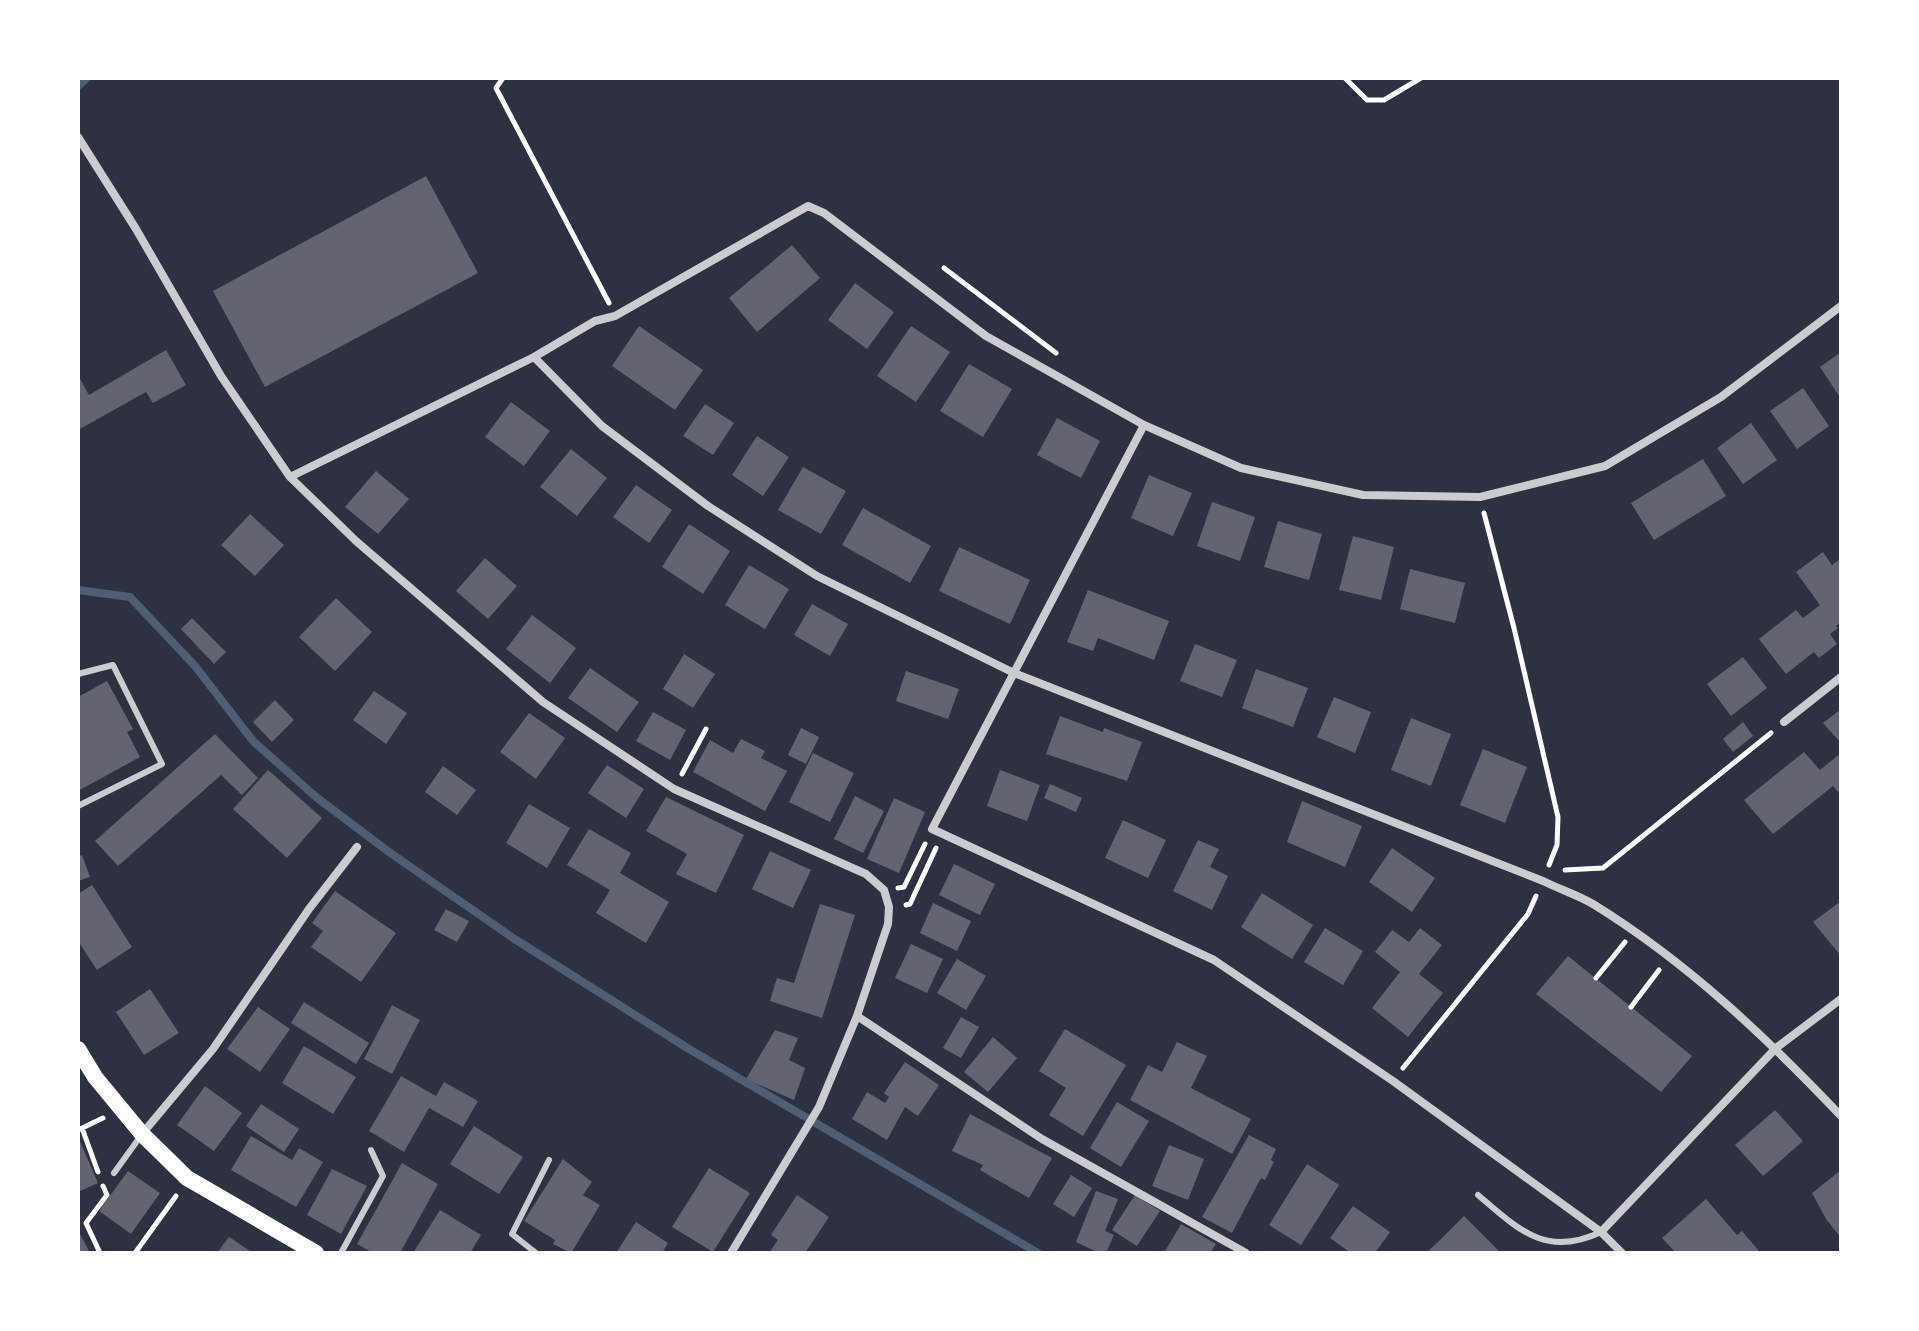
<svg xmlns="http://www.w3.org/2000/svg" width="1919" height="1331" viewBox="0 0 1919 1331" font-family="'Noto Serif',serif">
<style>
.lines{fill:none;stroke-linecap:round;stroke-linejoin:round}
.stream{stroke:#4f5d75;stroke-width:8}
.building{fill:#626471}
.path{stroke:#fff;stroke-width:5}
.service{stroke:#caccd0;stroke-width:6}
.minor{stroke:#caccd0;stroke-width:8}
.secondary{stroke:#fff;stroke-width:16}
</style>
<rect width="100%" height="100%" fill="#2d3142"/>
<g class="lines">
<path class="stream" d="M78 86 87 78
M78 590 130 597 195 666 253 741 316 797 389 852 513 938 689 1049 1038 1253"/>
</g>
<path class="building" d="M426 176 478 273 265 387 213 291Z
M792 245 820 278 757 332 729 298Z
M855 283 894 312 867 349 828 320Z
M639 326 703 370 675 410 612 366Z
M911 326 950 352 916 402 877 376Z
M166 350 186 385 153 403 146 392 78 430V380L80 379 89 395Z
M1841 352V399L1820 367Z
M969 364 1012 389 983 437 940 411Z
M1803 388 1829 426 1797 449 1770 411Z
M511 402 550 431 524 466 485 437Z
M705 404 734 423 713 455 683 436Z
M1057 418 1100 441 1081 478 1037 455Z
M1751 423 1777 460 1743 484 1717 448Z
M757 436 789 457 763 496 732 475Z
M571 449 607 478 577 516 540 487Z
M1703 459 1726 496 1654 540 1631 503Z
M803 467 846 491 821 534 778 510Z
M376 471 409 499 378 534 345 507Z
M1149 475 1192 493 1173 536 1131 518Z
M636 485 672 510 649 543 613 517Z
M1212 502 1255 517 1240 561 1197 546Z
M863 508 931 546 910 583 842 545Z
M250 514 284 545 255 576 221 545Z
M1278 521 1322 534 1309 580 1264 567Z
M689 524 730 551 703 594 662 567Z
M1353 536 1394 547 1381 600 1339 590Z
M959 547 1030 580 1010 624 939 591Z
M1823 552 1832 565 1841 558V622L1836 626 1838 628 1830 634 1837 644 1819 658 1814 652 1786 674 1759 639 1796 610 1803 618 1820 605 1796 572Z
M485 558 517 586 488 619 456 591Z
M749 565 789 589 765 629 725 605Z
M1410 569 1465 583 1455 623 1400 609Z
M1088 590 1169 621 1154 660 1098 638 1093 651 1067 642Z
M336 598 372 632 335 671 299 637Z
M812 604 848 624 830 656 794 635Z
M532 615 576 648 550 683 506 649Z
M192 618 226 652 214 664 181 629Z
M1195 644 1237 660 1222 697 1180 681Z
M684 654 715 674 693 708 663 689Z
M1743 657 1767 688 1731 716 1707 684Z
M590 668 639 702 617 732 568 698Z
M1256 669 1308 688 1293 727 1242 708Z
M906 671 959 689 948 719 896 701Z
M107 681 133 729 127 732 140 757 78 791V697Z
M374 691 407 713 386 744 353 720Z
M1334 697 1371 712 1355 753 1317 737Z
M275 700 294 720 272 742 253 722Z
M1841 709V743L1823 723Z
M653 712 686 730 670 760 636 741Z
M529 713 565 738 536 779 500 752Z
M1060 716 1103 732 1104 728 1142 742 1127 781 1046 754Z
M1411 718 1451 734 1431 786 1391 770Z
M1743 722 1753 736 1733 752 1723 739Z
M801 728 819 737 806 764 788 755Z
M215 734 258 778 242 795 221 775 118 866 95 841Z
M741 739 765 751 761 758 787 771 765 811 693 772 710 740 733 753Z
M1483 749 1527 767 1505 823 1460 805Z
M1804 752 1820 770 1841 753V790L1838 792 1833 786 1773 834 1744 800Z
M813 753 854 773 830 822 789 802Z
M607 765 644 789 626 818 588 793Z
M443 766 476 790 457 815 425 792Z
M268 770 322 818 287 858 233 809Z
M1000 770 1040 785 1027 821 987 806Z
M1050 784 1082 798 1076 812 1044 798Z
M855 796 884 811 863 853 834 839Z
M666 797 744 835 716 893 676 874 687 854 646 831Z
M894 798 925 812 899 873 867 859Z
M1302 801 1362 826 1345 867 1287 842Z
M529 804 570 828 547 868 506 843Z
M1123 820 1166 840 1148 878 1105 858Z
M589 829 631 853 620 873 669 902 646 943 596 913 610 890 567 865Z
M1198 840 1219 849 1210 867 1228 876 1212 910 1173 891Z
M1392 848 1435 878 1412 912 1369 882Z
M770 851 811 870 793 908 752 889Z
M82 855 90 877 78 881V857Z
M954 864 995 884 980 915 939 895Z
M92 885 132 947 97 970 78 941V894Z
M335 891 396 933 361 982 311 947 323 931 312 923Z
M1262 893 1313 925 1292 959 1241 927Z
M1841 901V956L1813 922Z
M933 903 971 921 957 951 920 933Z
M820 904 855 915 822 1018 770 1001 777 978 794 983Z
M446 909 469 921 457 942 434 930Z
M1325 928 1363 951 1343 985 1304 962Z
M1420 928 1442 945 1419 974 1443 993 1408 1037 1372 1008 1400 972 1375 952 1392 930 1409 942Z
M911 944 943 959 927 993 895 978Z
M1568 956 1692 1056 1661 1092 1536 994Z
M957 959 986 976 966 1010 937 993Z
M150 989 179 1033 144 1055 116 1012Z
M304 1002 369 1043 356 1064 291 1023Z
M392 1005 420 1020 392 1074 364 1059Z
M258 1007 290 1029 260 1072 227 1049Z
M961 1017 979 1027 961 1058 943 1048Z
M1065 1029 1126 1065 1083 1136 1049 1115 1066 1088 1039 1071Z
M775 1030 798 1038 789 1060 805 1068 794 1100 746 1079Z
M993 1037 1017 1058 988 1092 964 1072Z
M1177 1042 1207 1056 1191 1088 1251 1119 1232 1154 1130 1100 1148 1065 1162 1072Z
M304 1046 356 1077 333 1114 282 1083Z
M905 1062 939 1085 918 1116 905 1107 887 1140 852 1119 867 1092 885 1103 889 1097 884 1093Z
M401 1076 436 1096 444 1082 478 1101 463 1127 429 1108 404 1152 369 1131Z
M205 1086 242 1113 214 1151 177 1125Z
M1117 1102 1149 1121 1121 1167 1090 1148Z
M261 1104 299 1129 284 1152 246 1126Z
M1775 1110 1803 1141 1763 1176 1735 1145Z
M970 1114 1052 1158 1029 1198 980 1170 983 1165 952 1151Z
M474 1126 523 1157 499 1194 450 1164Z
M1249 1135 1276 1149 1271 1160 1274 1162 1265 1180 1261 1178 1232 1233 1202 1217Z
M251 1136 292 1160 299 1148 323 1162 296 1207 231 1170Z
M78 1137 98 1183 78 1192Z
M1169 1145 1204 1159 1188 1200 1152 1186Z
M563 1159 592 1182 583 1195 600 1205 571 1253 553 1244 555 1240 524 1221Z
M402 1163 438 1184 400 1253H373L357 1244Z
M1307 1164 1339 1185 1301 1245 1269 1225Z
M709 1168 750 1193 713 1252 672 1227Z
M332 1169 367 1186 341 1234 307 1215Z
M1841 1170V1238L1826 1219 1812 1193Z
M128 1171 160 1193 131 1234 99 1211Z
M1071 1175 1092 1188 1074 1217 1053 1204Z
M1096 1191 1118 1199 1105 1231 1114 1235 1106 1253H1099L1076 1242Z
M797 1195 829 1217 805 1253H769L778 1240 771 1235Z
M1135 1195 1160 1211 1137 1246 1112 1230Z
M1706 1199 1737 1235 1742 1231 1759 1251 1676 1253 1662 1238Z
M1353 1206 1390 1232 1375 1253H1351L1330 1238Z
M440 1210 481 1235 470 1253H413Z
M1464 1216 1501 1253H1426L1438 1242Z
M636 1222 668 1243 662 1253H616Z
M1181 1224 1216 1244 1210 1253H1164Z
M80 1234 90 1253H78V1235Z
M229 1237 253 1253H217Z"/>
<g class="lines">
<path class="path" d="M503 78 496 88 609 303
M1345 78 1367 100H1384L1421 78
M944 268 1056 353
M1484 513 1514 628 1558 817 1557 845 1549 865
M682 774 706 729
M1565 870 1603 868 1771 733
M898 888 904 887 925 844
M906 905 910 904 936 848
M1596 978 1625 942
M1631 1007 1659 970
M1403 1068 1528 914 1536 896
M82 1128 98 1172
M78 1130 103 1118
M100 1253 86 1223 107 1195 103 1186
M135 1253 176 1196"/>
<path class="service" d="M78 674 113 665 162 764 78 806
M114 1173 140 1137
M1478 1195C1519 1230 1546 1258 1601 1232
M341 1253 383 1176 371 1150
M536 1253 512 1234 549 1160"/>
<path class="minor" d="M78 137 136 229 221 376 290 477 356 541 543 702 674 789 866 874 884 890 889 907 888 924 857 1016 819 1107 731 1253
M534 357 602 426 708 506 817 576 1014 673 1543 881C1559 889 1578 895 1593 904 1687 962 1766 1037 1841 1116
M1144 425 932 829 1214 960 1393 1081 1601 1232 1622 1253
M290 477 534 357 595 321 615 316 808 206 824 213 986 336 1144 425 1241 468 1363 495 1480 497 1605 466 1721 397 1841 306
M1784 722 1841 677
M857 1016 1042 1139 1246 1253
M142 1134 213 1049 309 909 357 847
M1601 1232 1776 1048 1841 999"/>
<path class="secondary" d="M78 1049 95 1077 142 1134 187 1178 316 1253"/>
</g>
<rect width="1919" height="1331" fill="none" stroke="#ffffff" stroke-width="160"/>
</svg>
